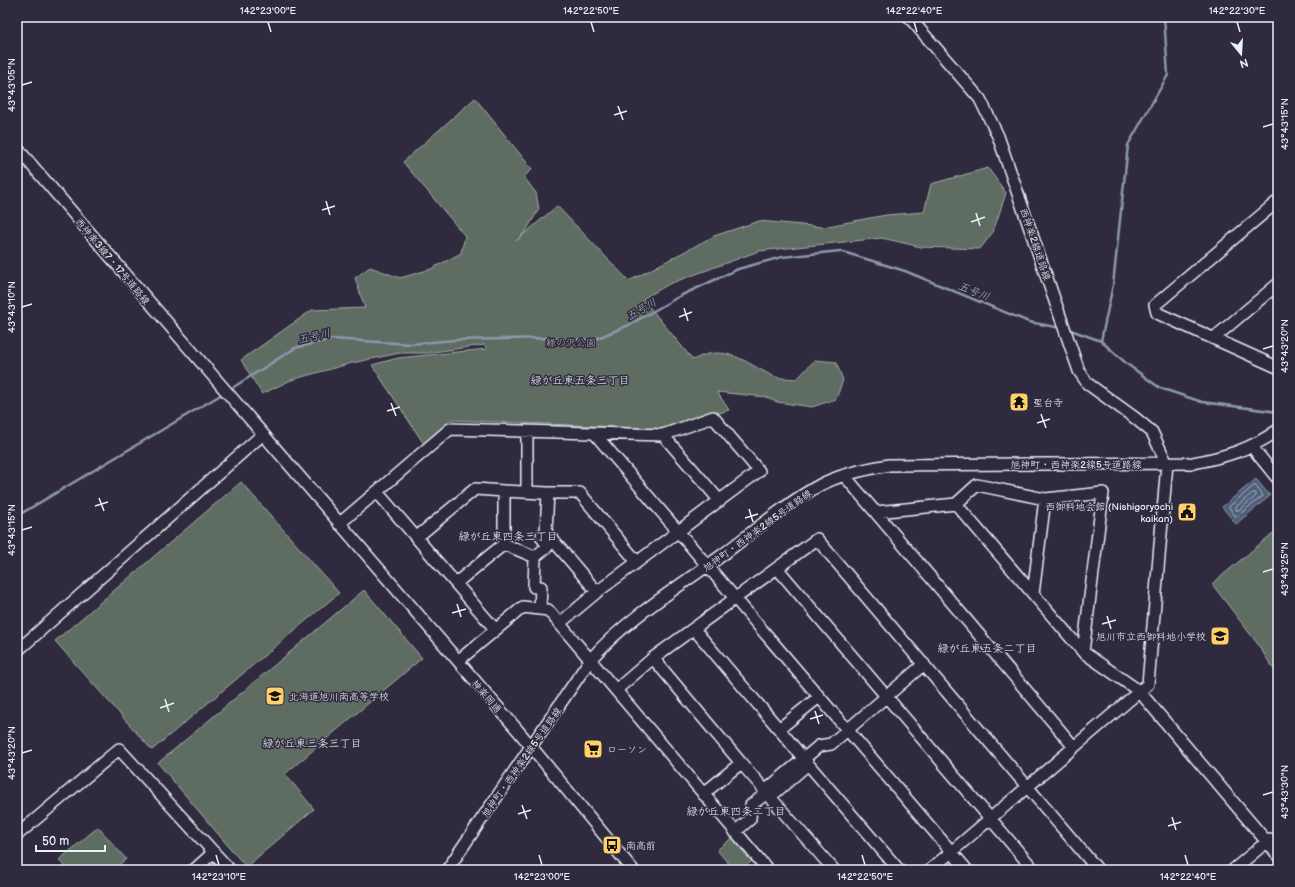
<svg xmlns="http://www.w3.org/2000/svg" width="1295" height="887" viewBox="0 0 1295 887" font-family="'Balsamiq Sans','Klee One',sans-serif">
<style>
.green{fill:#5e6c62;stroke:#a3aead}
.water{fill:#505e79;stroke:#8d99ac}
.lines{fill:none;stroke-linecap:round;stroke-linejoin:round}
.shore{stroke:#abb6c5;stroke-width:1}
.stream{stroke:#8d99ac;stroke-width:2.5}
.minor-casing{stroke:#e8f1f8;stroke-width:14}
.minor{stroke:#2f2a3d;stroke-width:11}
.ticks{fill:none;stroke:#e8f1f8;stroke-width:1.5}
.labels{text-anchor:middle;stroke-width:3;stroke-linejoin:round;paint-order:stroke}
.street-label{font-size:10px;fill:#e8f1f8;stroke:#2f2a3d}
.park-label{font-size:10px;fill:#aab5b4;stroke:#2f2a3d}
.poi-label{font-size:10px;fill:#e8f1f8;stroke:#2f2a3d;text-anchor:start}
.water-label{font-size:11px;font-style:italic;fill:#abb6c5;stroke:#2f2a3d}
.neighbourhood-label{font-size:11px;fill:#e8f1f8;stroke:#2f2a3d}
.neatline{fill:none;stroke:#e8f1f8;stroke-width:1.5}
.ticks-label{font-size:10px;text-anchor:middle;fill:#e8f1f8}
</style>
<rect width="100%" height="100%" fill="#2f2a3d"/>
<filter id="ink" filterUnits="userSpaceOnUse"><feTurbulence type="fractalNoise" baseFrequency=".025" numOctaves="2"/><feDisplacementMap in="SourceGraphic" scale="8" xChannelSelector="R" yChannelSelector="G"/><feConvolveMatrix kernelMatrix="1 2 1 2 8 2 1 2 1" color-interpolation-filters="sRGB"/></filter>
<g filter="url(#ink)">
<path class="green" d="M475 98 532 169 524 177 536 193 539 209 526 231 516 241 557 206 629 281 714 236 759 221 823 227 886 215 924 212 931 184 988 168 1006 193 993 232 980 249 921 247 882 238 759 251 669 284 643 299 693 360C726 342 745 363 773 376 780 379 790 378 797 379L815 360 836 362 843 380 836 399 812 407 777 402 766 397 717 392 729 410 666 429 451 420 424 444 372 365 398 358 487 349 484 345 427 353H400L352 363 291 380 262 394 241 360 312 310 365 308 355 278 370 267 400 278 431 269 461 253 465 236 403 162Z
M241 482 339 593 152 750 55 641Z
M1278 529V676L1257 643 1212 584Z
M364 590 422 658 285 774 314 809 246 867 158 763Z
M98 827 126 859 113 870H67L59 860Z
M732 838 752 861 741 870H734L717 850Z"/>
<path class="water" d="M1256 479 1270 496 1236 524 1222 507Z"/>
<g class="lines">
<path class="shore" d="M1254 486H1256L1263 496 1236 517 1229 507Z
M1253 493H1256V496L1239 510H1236V507Z"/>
<path class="stream" d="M1068 329 1101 341 1127 364 1160 388 1202 402 1278 412
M1101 341 1113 285 1128 145 1168 75 1164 17
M229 390 295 348 332 339 410 344 454 340 546 338 593 340 629 325 680 296 738 269 782 257 840 251 905 271 1029 322 1061 328
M17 516 224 393"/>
<defs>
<path id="minor" d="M909 17 980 99 998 136 1079 371 1088 384 1135 418 1152 432 1167 464 1148 684 930 870
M17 148 520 733 633 870
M1278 201 1155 305 1157 313 1277 367 1278 366
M1214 338 1278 284
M595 434 967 870
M663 435 720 501
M1252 447 1278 479
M844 475 1074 747
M504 491 542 493H548L527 492V431
M377 492 495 629
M956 504 1083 652 1139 691 1278 855
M876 512 956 504 977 485 1045 499 1103 493 1083 652
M339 524 450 429 663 435 713 417 759 471 597 592 560 623
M417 537 475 489 504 491V544L456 583
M504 544 535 557
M777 568 1034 870
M597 592 546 532 548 493H580L637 562
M1033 594 1045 499
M540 609 541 587H534L535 557 548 546 542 538V535
M694 629 779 729 819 697
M17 651 262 435
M653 658 741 763 703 794
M458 661 523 607 548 610 768 870
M616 690 653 658 817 539 1098 870
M779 729 808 764
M741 763 770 796
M735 832 750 819 751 805 763 796 765 791 819 746 831 744 924 664
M17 835 119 749 230 870
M194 870 214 852
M447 870 590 660C625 620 678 587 721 556 753 532 785 504 820 485 841 474 865 469 889 465L1193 463C1225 457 1252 449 1278 430
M834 870 770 797 808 764 899 870
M1233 870 1270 839"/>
</defs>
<use href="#minor" class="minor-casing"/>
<use href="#minor" class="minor"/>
</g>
</g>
<path class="ticks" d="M268 22 271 32M591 22 594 32M914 22 917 32M1237 22 1240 32M22 85 32 82M618 106 623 120M614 115 627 111M1263 127 1273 124M326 201 330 215M322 210 335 206M976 213 980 226M971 222 985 217M22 307 32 304M684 308 688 321M679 317 692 312M1263 349 1273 346M391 403 396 416M387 411 400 407M1041 414 1046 428M1037 423 1050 419M99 498 104 511M95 506 108 502M749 509 753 522M745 518 758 514M22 530 32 527M1263 572 1273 569M457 604 461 617M452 613 466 609M1107 616 1111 629M1102 624 1116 620M165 699 169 712M160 708 174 703M815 711 819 724M810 719 823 715M22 753 32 750M1263 795 1273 792M522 805 527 819M518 814 531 810M1172 817 1176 830M1168 826 1181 822M216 855 219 865M539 855 542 865M862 855 865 865M1185 855 1188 865"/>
<defs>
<symbol id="temple-square" viewBox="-11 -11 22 22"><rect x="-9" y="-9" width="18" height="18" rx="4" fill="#ffd166" stroke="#2f2a3d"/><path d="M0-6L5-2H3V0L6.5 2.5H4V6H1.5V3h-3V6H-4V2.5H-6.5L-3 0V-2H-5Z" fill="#111"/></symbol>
<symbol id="civic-square" viewBox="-11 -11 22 22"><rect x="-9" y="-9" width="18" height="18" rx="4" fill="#ffd166" stroke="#2f2a3d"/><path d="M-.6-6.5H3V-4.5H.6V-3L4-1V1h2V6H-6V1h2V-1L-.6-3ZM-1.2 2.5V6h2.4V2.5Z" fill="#111"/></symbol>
<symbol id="school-square" viewBox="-11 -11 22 22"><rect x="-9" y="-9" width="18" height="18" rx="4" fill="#ffd166" stroke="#2f2a3d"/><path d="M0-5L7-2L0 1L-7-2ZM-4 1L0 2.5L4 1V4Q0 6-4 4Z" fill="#111"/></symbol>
<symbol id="supermarket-square" viewBox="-11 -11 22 22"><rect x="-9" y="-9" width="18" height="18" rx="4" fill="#ffd166" stroke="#2f2a3d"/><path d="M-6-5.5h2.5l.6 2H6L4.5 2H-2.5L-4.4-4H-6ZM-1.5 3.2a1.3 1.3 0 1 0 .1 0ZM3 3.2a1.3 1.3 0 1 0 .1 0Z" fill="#111"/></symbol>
<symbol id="bus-square" viewBox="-11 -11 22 22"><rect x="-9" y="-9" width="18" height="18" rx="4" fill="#ffd166" stroke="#2f2a3d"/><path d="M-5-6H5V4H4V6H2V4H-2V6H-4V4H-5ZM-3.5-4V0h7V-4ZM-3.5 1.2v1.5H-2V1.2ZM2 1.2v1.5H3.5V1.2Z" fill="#111"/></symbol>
</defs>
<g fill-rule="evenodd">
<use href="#temple-square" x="1008" y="391" width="22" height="22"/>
<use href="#civic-square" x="1176" y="501" width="22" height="22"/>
<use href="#school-square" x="1209" y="625" width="22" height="22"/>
<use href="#school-square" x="264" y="685" width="22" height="22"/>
<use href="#supermarket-square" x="582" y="738" width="22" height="22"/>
<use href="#bus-square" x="601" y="834" width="22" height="22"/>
</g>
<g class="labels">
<g class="street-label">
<text transform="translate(1036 244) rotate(71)" y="4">西神楽2線道路線</text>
<text transform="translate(113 261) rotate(50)" y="4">西神楽3線7・17号道路線</text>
<text x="1076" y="468">旭神町・西神楽2線5号道路線</text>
<text transform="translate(757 530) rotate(-36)" y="4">旭神町・西神楽2線5号道路線</text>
<text transform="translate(487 696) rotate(49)" y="4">神楽岡通</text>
<text transform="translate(521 762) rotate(-55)" y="4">旭神町・西神楽2線5号道路線</text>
</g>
<g class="park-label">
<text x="571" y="346">緑の沢公園</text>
</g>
<g class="poi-label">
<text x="1033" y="406">聖台寺</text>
<text x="1173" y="510" text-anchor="end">西御料地会館 (Nishigoryochi<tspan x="1173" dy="12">kaikan)</tspan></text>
<text x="1206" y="640" text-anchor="end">旭川市立西御料地小学校</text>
<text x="289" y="700">北海道旭川南高等学校</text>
<text x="607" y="753">ローソン</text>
<text x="626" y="849">南高前</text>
</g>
<g class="water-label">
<text transform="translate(974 291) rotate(22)" y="4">五号川</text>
<text transform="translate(641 309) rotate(-30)" y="4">五号川</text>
<text transform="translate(314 336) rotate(-13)" y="4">五号川</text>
</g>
<g class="neighbourhood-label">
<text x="580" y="384">緑が丘東五条三丁目</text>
<text x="508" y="540">緑が丘東四条三丁目</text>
<text x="987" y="652">緑が丘東五条二丁目</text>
<text x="312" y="747">緑が丘東三条三丁目</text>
<text x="736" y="815">緑が丘東四条二丁目</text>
</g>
</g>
<rect width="1295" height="887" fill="none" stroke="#2f2a3d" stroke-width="44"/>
<g transform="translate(1241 54) rotate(162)" stroke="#2f2a3d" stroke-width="3" paint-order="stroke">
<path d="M0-3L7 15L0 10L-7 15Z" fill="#e8f1f8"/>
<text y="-6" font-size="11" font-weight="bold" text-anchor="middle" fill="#e8f1f8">N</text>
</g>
<path d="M36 845v6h69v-6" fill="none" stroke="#e8f1f8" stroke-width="2"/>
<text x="42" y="845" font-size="12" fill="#e8f1f8" stroke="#2f2a3d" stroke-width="3" paint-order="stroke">50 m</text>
<rect x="22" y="22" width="1251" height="843" class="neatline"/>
<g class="ticks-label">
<text x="268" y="14">142°23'00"E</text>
<text x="591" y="14">142°22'50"E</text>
<text x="914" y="14">142°22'40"E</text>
<text x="1237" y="14">142°22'30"E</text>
<text transform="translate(11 85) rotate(-90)" y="4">43°43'05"N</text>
<text transform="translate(1284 124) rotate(-90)" y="4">43°43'15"N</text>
<text transform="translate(11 307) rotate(-90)" y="4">43°43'10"N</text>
<text transform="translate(1284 346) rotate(-90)" y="4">43°43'20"N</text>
<text transform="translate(11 530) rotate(-90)" y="4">43°43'15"N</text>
<text transform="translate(1284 569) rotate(-90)" y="4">43°43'25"N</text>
<text transform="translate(11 753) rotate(-90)" y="4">43°43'20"N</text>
<text transform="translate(1284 792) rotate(-90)" y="4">43°43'30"N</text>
<text x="219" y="880">142°23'10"E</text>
<text x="542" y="880">142°23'00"E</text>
<text x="865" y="880">142°22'50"E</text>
<text x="1188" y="880">142°22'40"E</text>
</g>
</svg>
